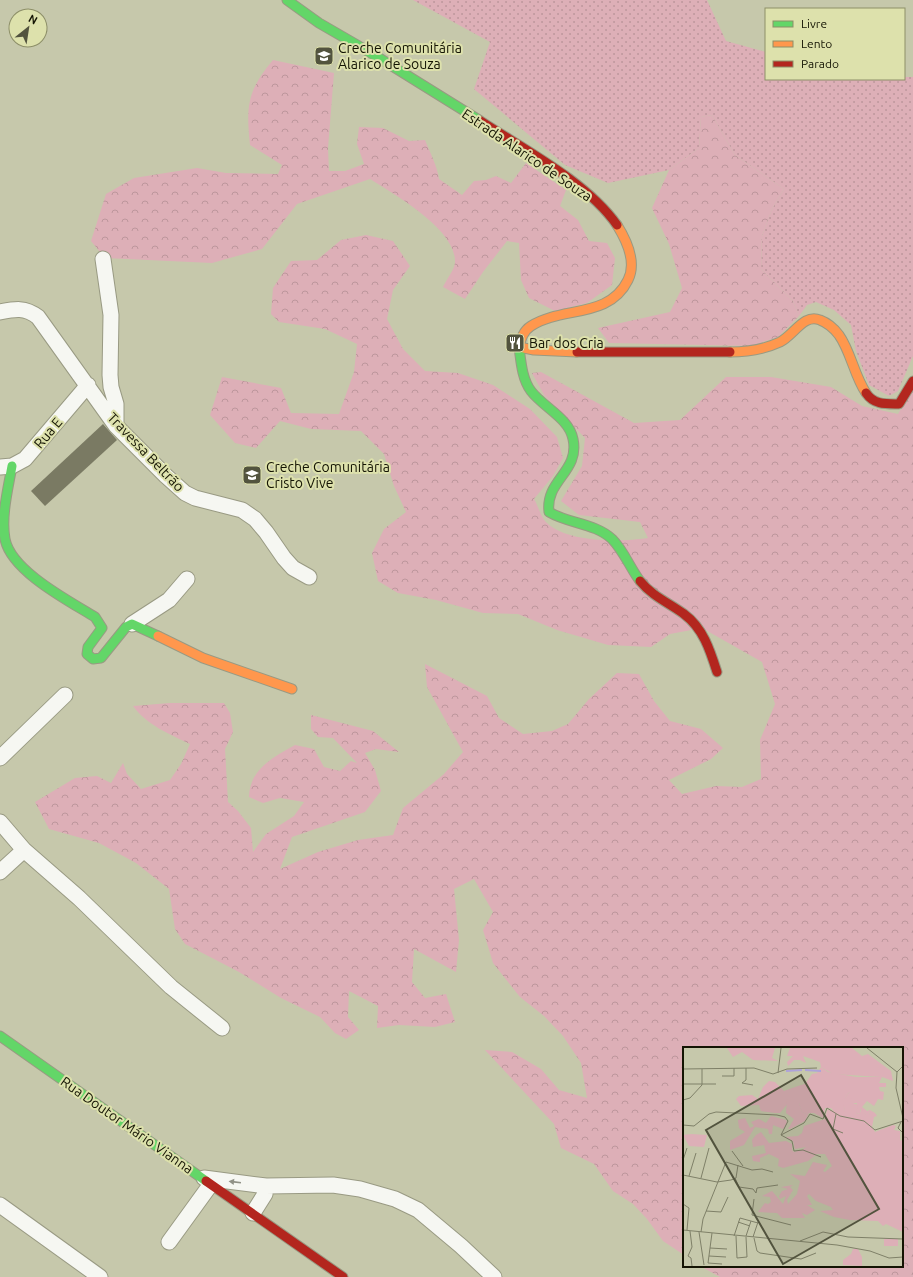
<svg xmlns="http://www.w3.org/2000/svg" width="913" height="1277" viewBox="0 0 913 1277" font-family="Ubuntu,sans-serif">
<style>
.grass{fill:url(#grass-dots)}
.forest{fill:url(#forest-crowns)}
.building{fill:#7a7a63}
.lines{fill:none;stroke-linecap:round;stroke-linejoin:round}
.street-casing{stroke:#999a83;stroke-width:17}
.fast-casing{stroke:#999a83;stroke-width:11}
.slow-casing{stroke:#999a83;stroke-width:11}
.jam-casing{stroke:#999a83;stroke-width:11}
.street{stroke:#f6f7f2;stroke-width:15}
.fast{stroke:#63d668;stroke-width:9}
.slow{stroke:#ff974d;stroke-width:9}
.jam{stroke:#b3261e;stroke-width:9}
.oneway{fill:#909186}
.labels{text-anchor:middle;stroke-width:4;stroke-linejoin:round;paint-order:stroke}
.poi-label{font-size:14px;fill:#141403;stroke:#dde1ac;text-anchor:start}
.street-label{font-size:14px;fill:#141403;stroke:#dde1ac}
.inset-river{fill:none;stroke:#aea3d9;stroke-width:2}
.inset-road{fill:none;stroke:#7f8068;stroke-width:1}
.view{fill:#52533e;fill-opacity:0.15;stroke:#52533e;stroke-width:2}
.inset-edge{fill:none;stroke:#141403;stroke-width:2}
</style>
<defs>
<pattern id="grass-dots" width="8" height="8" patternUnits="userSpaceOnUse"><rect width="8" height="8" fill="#ddafb7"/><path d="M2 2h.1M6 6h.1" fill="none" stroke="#bd969c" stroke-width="1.8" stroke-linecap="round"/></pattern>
<pattern id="forest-crowns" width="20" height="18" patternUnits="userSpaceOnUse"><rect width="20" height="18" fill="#ddafb7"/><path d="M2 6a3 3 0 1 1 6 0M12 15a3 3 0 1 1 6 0" fill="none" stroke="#bd969c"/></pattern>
</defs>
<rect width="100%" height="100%" fill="#c6c8ab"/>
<path class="grass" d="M413 0H707L726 41 766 52V79H904V77H913V356L898 391 889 396 869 385 856 351 851 325 834 310 816 302 807 305 799 316 793 301 761 269 762 236 772 209 784 189 735 155 712 115 701 117 699 148 669 170 608 183 565 165 474 89 490 42Z"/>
<path class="forest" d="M273 60 334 73 328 148 329 171H345L364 164 357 144 359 127 383 128 409 141 425 140C430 153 437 165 439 179L462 195 474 181 486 180 496 176 511 183 526 163 566 190 560 206 578 220 589 241 607 243 615 258 612 285 587 303 555 311 529 298 521 280 519 243 507 241 483 272 465 299 443 287C446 280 455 269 455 262 456 229 395 195 370 179L297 204 262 249 212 263 105 258 91 241 106 194 134 178 197 168 226 173 278 174 282 165 250 145C246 106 247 91 273 60Z
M712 115 735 155 784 189 772 209 762 236 761 269 793 301 799 316 778 337 751 346 609 343 598 328 670 312 682 288 669 244 652 208 669 170 699 148 701 117Z
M366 235 393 241 410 266 393 290 387 319 403 349 425 371 458 373 493 385 530 409 557 437 563 458 553 476 534 499C538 505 541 518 547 523 568 543 621 542 648 538L640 522 579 515 561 501 582 466 585 438 544 395 532 373 541 372 634 423 680 420 726 377H771L831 387 862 406 898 414 913 389V1277H720L700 1266H902V1048H684V1255L663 1241 647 1219 633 1204 613 1191 594 1164 561 1148 554 1124 485 1050 512 1052 541 1069 559 1090 587 1098 581 1063 563 1036 544 1016 520 997 493 963 483 930 493 912 474 879 454 889 459 940 456 972 414 949 412 982 425 998 446 994 455 1022 435 1027 399 1025 377 1028 378 1006 349 991 348 1017 359 1030 346 1039 335 1033 320 1017 281 998 239 972 185 944 175 929 169 889 136 863 99 843 49 829 35 802 75 778 97 776 111 783 123 763 127 774 141 789 170 780 181 764 190 744C169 734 147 725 133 706L170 703H224L230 713 233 732 225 749 228 802 238 811 251 828 253 852 266 834 294 816 304 802 280 798 263 803 249 797C250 769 272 758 295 745L314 749 324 767 340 771 351 761 357 763 333 738 318 737 311 729V715L373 731 399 752 376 749 365 753 375 770 381 791 365 812 292 837 280 869 318 852 358 840 393 835 403 808 444 774 463 752 427 687 425 664 487 696 499 718 523 734 552 731 568 724 589 699 617 673 639 674 654 701 670 721 701 729 723 748 711 759 669 780 682 794 716 786 742 787 761 779 760 740 775 704 762 662 702 628 670 634 651 647 608 645 557 630 518 614 483 613 436 600 398 593 378 581 372 553 384 529 406 512 394 486 384 454 361 431 311 429 280 421 256 448 235 443 210 415 222 377 281 388 291 413 339 414 354 372 357 344 325 329 279 322 271 314 273 288 291 261 317 260 341 240Z"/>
<path class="building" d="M103 424 117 440 45 506 31 491Z"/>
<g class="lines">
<defs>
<path id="street" d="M103 259 111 315 110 375 111 387 116 404V426
M0 312C15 309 25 307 38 317L116 426 166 476 185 493 195 498 242 510 255 519 266 532 284 558 293 568 309 577
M0 467 12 466 25 459 88 385
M132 624 169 600 187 579
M0 758 65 695
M0 822 24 850 79 898 171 987 222 1028
M0 872 24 850
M204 1178 266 1186 333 1185 360 1189 395 1199 418 1210 461 1246 494 1277
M0 1205 100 1277
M253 1213 265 1194 266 1186
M169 1242 211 1184"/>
<path id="fast" d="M287 0 319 23 376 56 479 120
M519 347C521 362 522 379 531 391 543 407 569 418 573 439 580 472 545 480 549 512 569 524 595 523 612 539 624 551 630 568 640 581
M12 466C8 489 1 516 5 539 11 571 69 601 95 617L102 628 88 647 87 654 93 659 101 658 126 627 132 624 158 636
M0 1036 206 1181"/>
<path id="slow" d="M577 352 534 350 519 347C521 339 523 331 531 326 562 306 609 319 628 280 637 262 627 241 617 225
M730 352C746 352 765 349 780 342 794 335 804 313 820 320 828 323 833 327 839 335 851 352 854 375 866 393
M158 636 203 658 292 689"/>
<path id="jam" d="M479 120C523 149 587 182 617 225
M577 352H730
M866 393C874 405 886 404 899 404L913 381
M640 581C652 596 669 603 684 614 703 628 710 650 717 672
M206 1181 343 1277"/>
</defs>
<use href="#street" class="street-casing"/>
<use href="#fast" class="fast-casing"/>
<use href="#slow" class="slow-casing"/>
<use href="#jam" class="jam-casing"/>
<use href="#street" class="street"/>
<use href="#fast" class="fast"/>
<use href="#slow" class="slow"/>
<use href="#jam" class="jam"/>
</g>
<defs><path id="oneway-solid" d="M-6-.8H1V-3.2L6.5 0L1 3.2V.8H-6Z"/></defs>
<use class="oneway" href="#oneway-solid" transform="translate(235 1182) rotate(-173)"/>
<defs>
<symbol id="school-square" viewBox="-11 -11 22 22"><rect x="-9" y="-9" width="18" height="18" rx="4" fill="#52533e" stroke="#dde1ac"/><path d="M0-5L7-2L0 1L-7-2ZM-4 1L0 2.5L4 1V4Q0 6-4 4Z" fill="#fff"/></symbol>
<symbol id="restaurant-square" viewBox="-11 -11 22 22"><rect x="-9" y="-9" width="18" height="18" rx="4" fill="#52533e" stroke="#dde1ac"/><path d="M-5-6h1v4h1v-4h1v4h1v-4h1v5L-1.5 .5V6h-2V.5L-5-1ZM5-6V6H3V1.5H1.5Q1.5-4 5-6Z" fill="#fff"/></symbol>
</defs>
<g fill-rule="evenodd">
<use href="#school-square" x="313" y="45" width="22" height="22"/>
<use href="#restaurant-square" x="504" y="332" width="22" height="22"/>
<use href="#school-square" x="241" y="464" width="22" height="22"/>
</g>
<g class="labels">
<g class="poi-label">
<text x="338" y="53">Creche Comunitária<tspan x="338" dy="16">Alarico de Souza</tspan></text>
<text x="529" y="348">Bar dos Cria</text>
<text x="266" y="472">Creche Comunitária<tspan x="266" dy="16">Cristo Vive</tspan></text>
</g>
<g class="street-label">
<text transform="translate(527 155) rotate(34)" y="5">Estrada Alarico de Souza</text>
<text transform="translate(48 433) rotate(-50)" y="5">Rua E</text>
<text transform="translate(146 452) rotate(46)" y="5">Travessa Beltrão</text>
<text transform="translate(127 1125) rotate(35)" y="5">Rua Doutor Mário Vianna</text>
</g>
</g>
<g transform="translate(683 1047)">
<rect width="220" height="220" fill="#c6c8ab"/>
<path d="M138 20 145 25 173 30H199L196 36H203V40H196L197 44 201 45 200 53 195 52 191 59 184 54 179 60 184 64 187 63 186 68H183L177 62 178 66 173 67 174 56H170V52H161L167 45 162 48 161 57 162 65 153 66 148 61H142L140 71 131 66H126L125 68 119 65 116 56H105L97 66H92L78 64 76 58 58 59 53 52 56 49 69 48 75 52 80 40 86 34 92 35 101 44 115 39 122 37 129 27 134 26ZM8 87 24 88 21 100 6 99 0 88ZM170 202H175L179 210V219L160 218V213L168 207Z" fill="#ddafb7"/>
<path d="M44 1H92L89 11 95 14 70 13 59 5 50 10ZM107 1H169L179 9 185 7 208 24 210 34 199 30 150 27 138 20 137 15 120 9 123 16 117 13H111L105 19 104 15 110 9H104ZM167 45 161 52 170 51V56L175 58 173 67 178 66V61L183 68H186L187 63 192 66 194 69 191 70 189 80 192 85 210 78 213 79 211 83 217 84V94L220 92V185L203 177 200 179 195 174 167 173 151 170 137 164 150 163 148 160 133 154 126 147 124 149 129 158H124L132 163 124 168 119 166 122 171H99L94 166 75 165 82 156 85 157 88 155 87 150 79 149 89 144 100 157 103 149 97 152 96 149 99 144 105 142 98 140 110 138 107 140 110 143 104 153 105 157 114 147 117 134 107 127 122 129 130 115 144 118 140 124 142 125 149 119 142 107H134L125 114 100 121 95 119 96 112 86 107 77 111V115L70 114 69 109 83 106 81 98 70 100 69 93 73 88 78 85 86 96 103 94 109 97V103L111 105 119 103 123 100 112 102 110 94 102 90 115 89 119 86 121 79 142 72 144 63 162 65 159 49ZM104 52 116 56 119 65 125 68 122 74 107 82H105L111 72 103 66ZM88 69 103 73 104 76 100 82 90 78 89 87H86L85 82 72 80 61 98 47 103V94L62 85 56 81 55 73 62 71 67 81 71 79 68 75 76 72 83 76Z" fill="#ddafb7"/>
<path d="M201 192H215V199H201Z" fill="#ddafb7"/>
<path class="inset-river" d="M122 23 138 24M103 24 119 23"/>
<path class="inset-road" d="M184 1 214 25M220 19 214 25 213 41 220 71M63 21V33L59 36 70 38M0 22 71 21 90 27 104 22 134 21M95 26 98 1M39 29H51V21M0 37H33M0 53 7 51 19 38V22M153 67 150 82 160 86M218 75 215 81 220 86M0 78 11 79 26 67 33 65 94 68 102 70 105 74 98 88 121 76 127 67 140 72 144 61 157 69 181 74 192 83 220 74M98 88 109 94 111 104 120 103 138 110M49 104 60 119M0 113 4 101M0 128 34 135 48 133 53 131 55 118M6 129 13 106M18 131 26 101M52 131 56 140 70 142 73 146M73 146 74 141 95 138M71 152 69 168 108 178M0 157 6 161 4 183M23 164 38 165 45 150M55 175 67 179M0 183 154 198 187 204 206 211 220 210M7 184 9 200 5 209 8 211 9 219M16 185 21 218M18 185 20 172 43 115 69 123 79 122 90 125M29 186 25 216 39 217M51 189 57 171 75 176M53 189 54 211 64 210 63 190M63 189 68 174M70 190 75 175M71 191 74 204 77 206 118 212 133 206M117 194 140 185 165 190 220 192M27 201 44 202M26 209 43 210"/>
<path class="view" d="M118 28 196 162 100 217 23 83Z"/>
<rect width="220" height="220" class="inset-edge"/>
</g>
<rect x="765" y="8" width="140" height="72" fill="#dde1ac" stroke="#8d8f68"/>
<rect x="773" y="21" width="20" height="6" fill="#63d668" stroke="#8d8f68"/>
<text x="801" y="28" font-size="12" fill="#141403">Livre</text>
<rect x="773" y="41" width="20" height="6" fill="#ff974d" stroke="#8d8f68"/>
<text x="801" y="48" font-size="12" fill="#141403">Lento</text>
<rect x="773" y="61" width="20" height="6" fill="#b3261e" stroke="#8d8f68"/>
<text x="801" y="68" font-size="12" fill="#141403">Parado</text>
<g transform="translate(28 28) rotate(30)"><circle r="19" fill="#dde1ac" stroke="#8d8f68"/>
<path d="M0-3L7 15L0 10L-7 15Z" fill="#52533e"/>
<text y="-6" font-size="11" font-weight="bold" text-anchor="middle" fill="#141403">N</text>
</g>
</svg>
